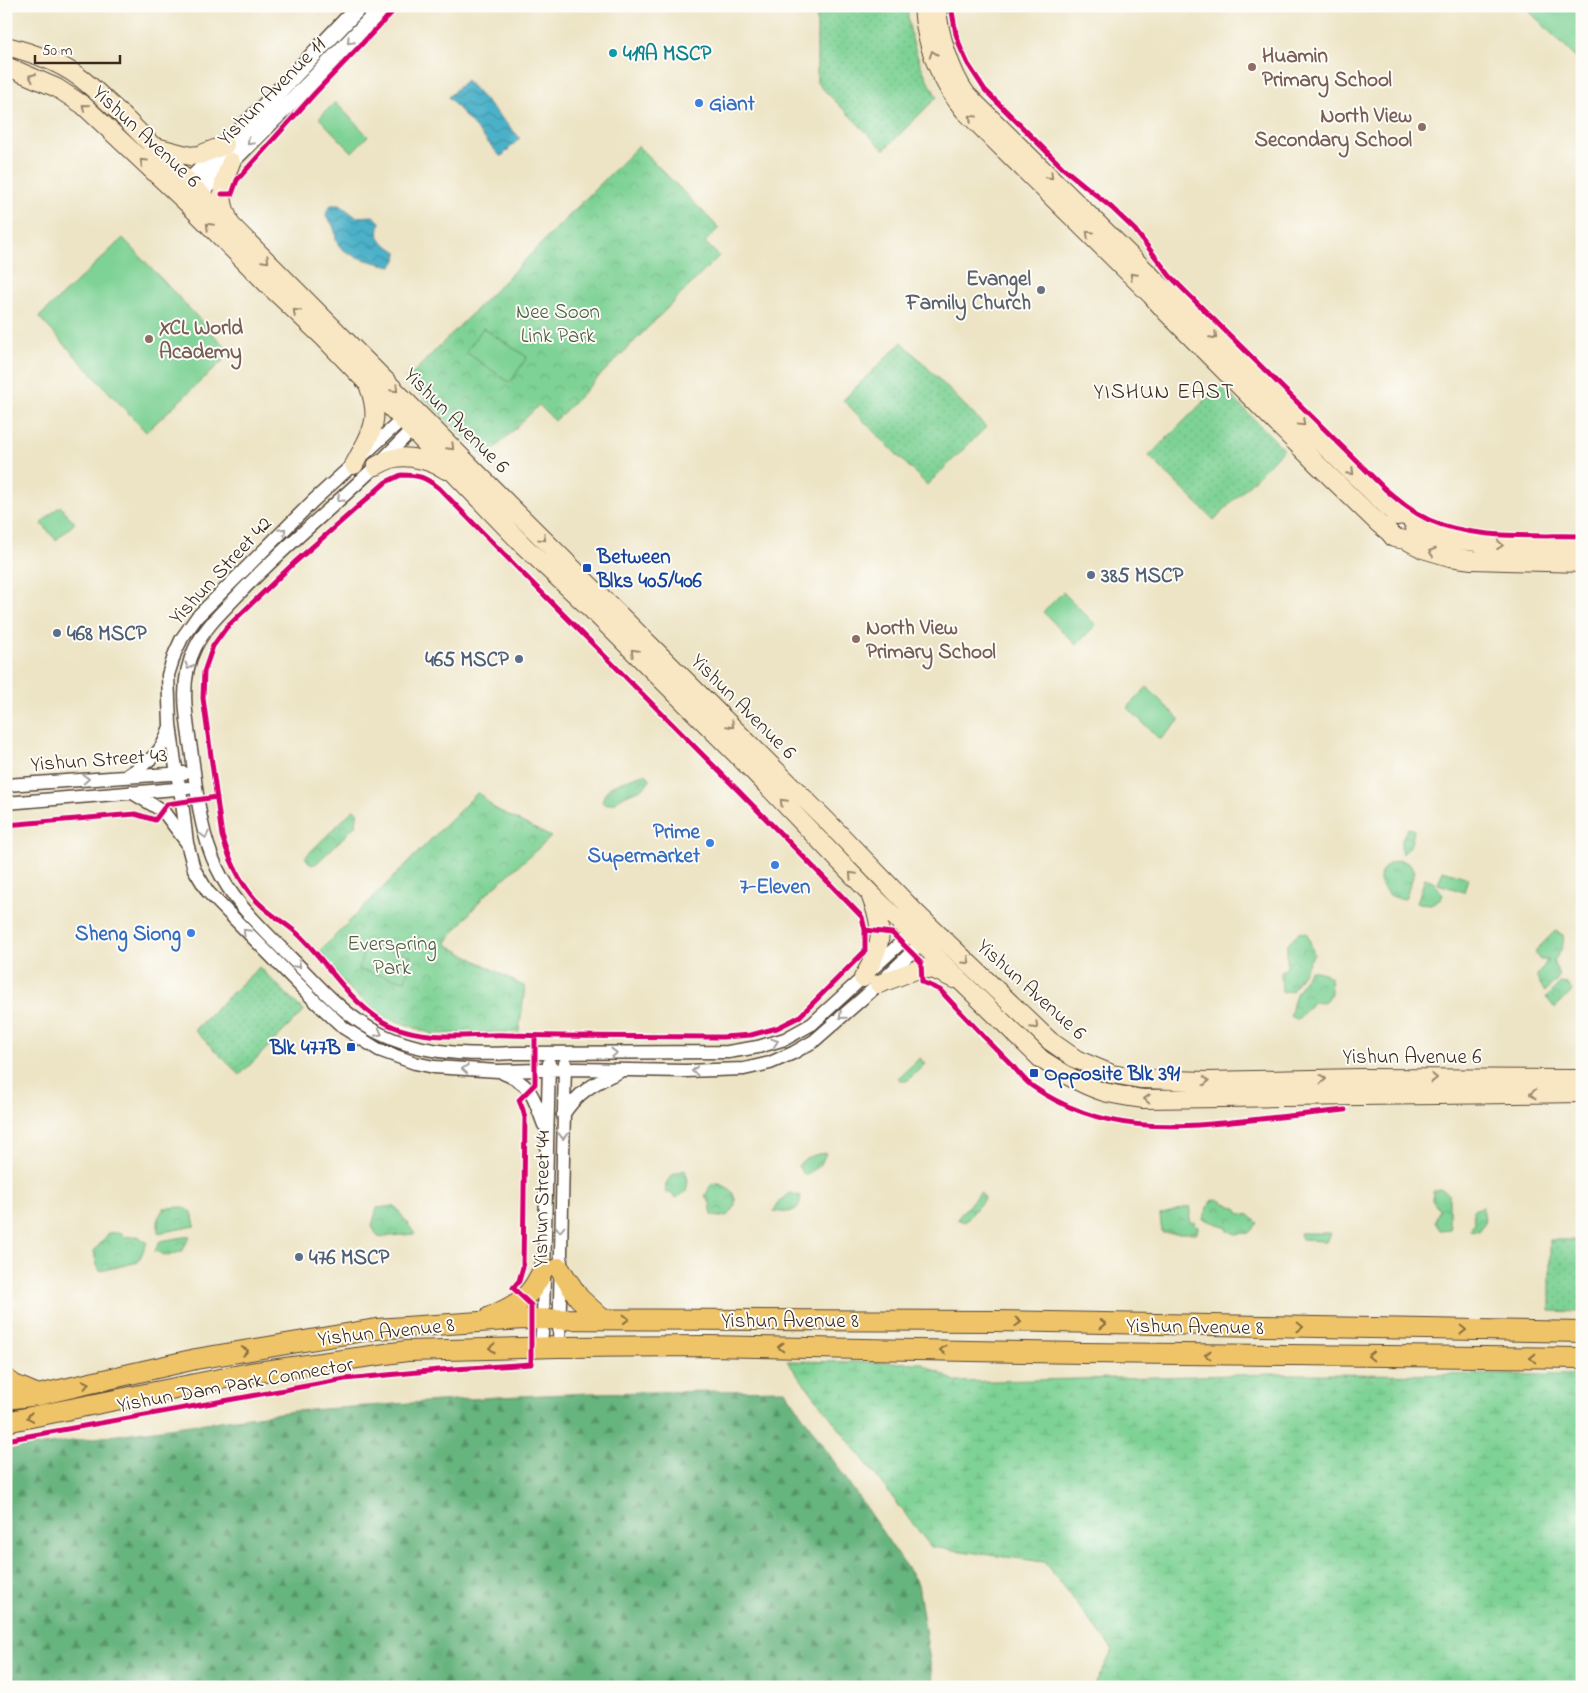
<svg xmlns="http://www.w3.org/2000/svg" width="1588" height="1693" viewBox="0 0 1588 1693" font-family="'Indie Flower',sans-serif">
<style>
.grass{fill:url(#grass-dots);stroke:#5c7e5a}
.forest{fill:url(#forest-firs);stroke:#506f4e}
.wetland{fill:url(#wetland-marsh);stroke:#5c7e5a}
.park{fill:url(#park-crowns);stroke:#5c7e5a}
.pitch{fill:#7ed295;stroke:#5c7e5a}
.water{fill:url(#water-waves);stroke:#436e74}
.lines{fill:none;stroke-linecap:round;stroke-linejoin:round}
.minor-casing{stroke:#564637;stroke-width:15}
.tertiary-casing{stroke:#564637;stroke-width:19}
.secondary-casing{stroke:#564637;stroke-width:20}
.primary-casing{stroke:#564637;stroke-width:22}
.minor{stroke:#fff;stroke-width:12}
.tertiary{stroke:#fff;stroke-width:16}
.secondary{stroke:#f9e7c3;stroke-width:18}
.primary{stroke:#efc469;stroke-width:20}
.cycleway-casing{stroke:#fdfcf7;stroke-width:8}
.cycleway{stroke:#d6006c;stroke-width:5}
.oneway{stroke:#a79f9a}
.oneway2{stroke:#9a8870}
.oneway3{stroke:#8c6f40}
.culture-dot{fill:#0f9aa8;stroke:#fdfcf7;stroke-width:2}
.education-dot{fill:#8d6e63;stroke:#fdfcf7;stroke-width:2}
.shop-dot{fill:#3f7fe0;stroke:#fdfcf7;stroke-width:2}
.worship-dot{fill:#6b7280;stroke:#fdfcf7;stroke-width:2}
.transit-dot{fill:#1a4fb4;stroke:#fdfcf7;stroke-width:2}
.service-dot{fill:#5c6f8a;stroke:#fdfcf7;stroke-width:2}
.labels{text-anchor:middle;stroke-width:4;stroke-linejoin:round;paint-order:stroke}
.culture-label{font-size:21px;font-weight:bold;fill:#0d838f;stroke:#fdfcf7;text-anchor:start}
.education-label{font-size:21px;font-weight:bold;fill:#785e54;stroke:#fdfcf7;text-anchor:start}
.street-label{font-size:21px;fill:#3b2a1e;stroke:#fdfcf7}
.shop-label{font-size:21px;font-weight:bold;fill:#366cbe;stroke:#fdfcf7;text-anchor:end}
.worship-label{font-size:21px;font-weight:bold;fill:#5b616d;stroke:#fdfcf7;text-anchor:end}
.park-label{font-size:21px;fill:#4f5c42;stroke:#fdfcf7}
.transit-label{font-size:21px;font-weight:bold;fill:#164399;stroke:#fdfcf7;text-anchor:start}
.service-label{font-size:21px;font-weight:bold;fill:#4e5e75;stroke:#fdfcf7;text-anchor:start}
.neighbourhood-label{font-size:22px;letter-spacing:1px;fill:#3b2a1e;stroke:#fdfcf7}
</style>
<defs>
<pattern id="grass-dots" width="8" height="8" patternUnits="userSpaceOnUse" patternTransform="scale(1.25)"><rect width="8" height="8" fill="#7ed295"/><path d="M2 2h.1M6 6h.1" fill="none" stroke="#6eb480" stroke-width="1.8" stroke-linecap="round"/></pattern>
<pattern id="forest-firs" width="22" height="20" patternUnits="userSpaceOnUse" patternTransform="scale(1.25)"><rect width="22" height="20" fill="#66b47e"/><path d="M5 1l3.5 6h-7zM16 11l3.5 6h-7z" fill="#559367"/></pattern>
<pattern id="wetland-marsh" width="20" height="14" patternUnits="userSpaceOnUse" patternTransform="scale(1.25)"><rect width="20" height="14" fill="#7ed295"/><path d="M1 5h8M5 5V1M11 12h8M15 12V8" fill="none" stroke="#6eb480"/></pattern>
<pattern id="park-crowns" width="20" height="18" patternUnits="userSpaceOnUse" patternTransform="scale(1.25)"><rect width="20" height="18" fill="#7ed295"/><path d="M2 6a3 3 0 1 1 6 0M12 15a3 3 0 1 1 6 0" fill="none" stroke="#6eb480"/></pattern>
<pattern id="water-waves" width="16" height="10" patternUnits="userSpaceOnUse" patternTransform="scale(1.25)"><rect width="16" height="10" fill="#4bb1c9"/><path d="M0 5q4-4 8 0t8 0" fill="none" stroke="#4090a3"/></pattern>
</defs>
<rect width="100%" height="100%" fill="#fdfcf7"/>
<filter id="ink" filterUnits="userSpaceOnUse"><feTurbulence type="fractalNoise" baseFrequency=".02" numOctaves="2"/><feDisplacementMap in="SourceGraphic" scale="10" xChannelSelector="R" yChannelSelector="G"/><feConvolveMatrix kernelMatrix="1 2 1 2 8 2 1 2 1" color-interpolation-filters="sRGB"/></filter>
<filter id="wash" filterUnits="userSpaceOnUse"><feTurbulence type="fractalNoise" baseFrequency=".0096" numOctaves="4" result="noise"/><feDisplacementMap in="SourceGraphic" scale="20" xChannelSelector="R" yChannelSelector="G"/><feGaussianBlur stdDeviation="1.12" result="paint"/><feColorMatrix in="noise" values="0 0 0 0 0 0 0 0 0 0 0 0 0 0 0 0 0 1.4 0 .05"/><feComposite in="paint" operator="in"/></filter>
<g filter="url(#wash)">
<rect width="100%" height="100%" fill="#ede4c5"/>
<path class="grass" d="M817 6H907C909 40 920 68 937 97L884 150 817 83Z
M902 342 986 427 927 485 843 400Z
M1220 385 1284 449 1214 520 1149 456Z
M259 967 304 1011 240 1075 194 1030Z
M1550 1240H1582V1312L1550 1311Z"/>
<path class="forest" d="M785 1390 918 1584 934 1687H6V1450L294 1411 498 1397 590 1393Z"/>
<path class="wetland" d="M787 1361 920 1363 957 1382 1273 1374 1582 1375V1687H1094L1113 1650 1044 1562 931 1547Z"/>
<path class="park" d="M638 146 719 228 705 242 719 256 555 421 539 405 485 458 406 380Z
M645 774 649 777 650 781C640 792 638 789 626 795 616 800 617 804 604 804L602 802C606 786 615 784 629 779 634 777 639 775 645 774Z
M478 792 494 808 551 837 483 897 446 942 449 946 525 987 519 1032 432 1034 383 1016 347 987 320 951Z
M354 809 358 813 355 826 317 863 311 865 305 857Z
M1408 828 1414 830C1412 840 1412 848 1402 854 1399 844 1403 836 1408 828Z
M1401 860 1411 865 1415 871 1405 899C1399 898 1393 898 1389 894 1372 881 1381 862 1401 860Z
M1425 878 1433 881 1443 894 1441 898 1431 904 1417 903Z
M1555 931 1563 935C1565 943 1560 955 1554 960L1559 977 1545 992C1531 968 1538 980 1547 960H1540L1536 955V950Z
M1299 932 1307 933 1314 954 1292 991 1282 992 1281 972 1287 967V944Z
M1310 970 1324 973 1330 977 1331 994 1324 1002H1313L1297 1020 1290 1016 1296 994Z
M1560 983 1567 984 1572 991 1556 1007H1554L1546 997Z
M920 1058 925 1064 907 1081 900 1080 898 1078Z
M826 1153 821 1164 805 1176 798 1166C804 1157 816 1154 826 1153Z
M685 1170 688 1181 686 1192 675 1198 671 1193H666C663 1180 674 1172 685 1170Z
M712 1183C749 1186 736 1226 712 1215L710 1203 705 1196Z
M1440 1189 1449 1195V1223L1451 1225 1450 1229 1440 1230 1435 1222 1439 1210 1432 1200 1433 1191Z
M980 1192 985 1198 965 1222 957 1219Z
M790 1193 800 1196C803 1212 787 1214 774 1211L778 1203Z
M1217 1199 1238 1209 1239 1213 1247 1215 1248 1214 1258 1223 1249 1233 1236 1234 1226 1230 1227 1227 1203 1219 1211 1201Z
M395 1206 415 1234 378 1237 372 1226 377 1208Z
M1190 1206 1191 1211C1189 1215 1189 1219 1192 1223L1195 1222 1196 1226 1198 1227 1197 1233H1162L1160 1215Z
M183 1207 192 1212 195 1226 158 1233V1218L164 1208Z
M1482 1207C1486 1217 1486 1223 1479 1231L1470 1230 1471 1225 1474 1224 1473 1210Z
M119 1232 125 1237 138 1236 147 1243 138 1262 100 1271 96 1263 94 1251 109 1233Z
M1299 1233H1330L1326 1241 1303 1240Z
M190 1236 182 1251 168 1256 155 1251 160 1241Z"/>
<path class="pitch" d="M1524 6H1582V64Z
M335 102 368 136 352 152 319 118Z
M123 238 231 353 146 432 39 317Z
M483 328 527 357 510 383 466 352Z
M60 506 75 523 56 540 41 523Z
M1063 592 1096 625 1076 645 1043 612Z
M1147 687 1180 720 1160 740 1127 707Z
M1443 870 1468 878 1464 892 1438 884Z
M365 945 411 956 405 981 359 970Z"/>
<path class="water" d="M466 80 520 138 501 157 448 97Z
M331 205H340L356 217 373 216 380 222C375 244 383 241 397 252L396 260 392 266C377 263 346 257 338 244 335 239 336 233 334 228 329 216 321 219 331 205Z"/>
</g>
<g filter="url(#ink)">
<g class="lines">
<defs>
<path id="minor" d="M408 414 313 501 197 617 182 638 175 653 168 675 170 724 175 762 182 802 187 843 194 869 208 892 316 1002 344 1028 379 1050 415 1063 434 1067 498 1071 576 1069 685 1071 744 1069 770 1063 793 1053 814 1041 879 984 927 937
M418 424C404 438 390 452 376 466 330 510 281 549 238 595 222 612 205 627 195 648 178 682 187 721 192 756 197 794 200 833 217 868 233 902 260 926 286 953 310 976 332 1003 360 1022 405 1053 461 1056 514 1053L728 1052 758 1047 785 1039 812 1024 917 928
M128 775C149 761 162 754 169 729
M6 785 184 773
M131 792 163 811 187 843
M6 803 188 788
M503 1073C533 1085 533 1097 544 1125
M563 1115C578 1092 594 1083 619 1072
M541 1347 543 1319 549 1063
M559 1347 565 1063"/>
<path id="tertiary" d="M179 192 259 112 360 6
M190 202 308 85 384 6"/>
<path id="secondary" d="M923 6C925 44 940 81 964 110L1151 295 1168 314 1317 464 1379 524 1389 532 1394 538 1406 540 1423 549 1450 557 1472 560 1582 563
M937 6C938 32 951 74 967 95L1160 285 1180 301 1273 396 1397 516C1406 514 1413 518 1415 528L1451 539 1494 544 1582 548
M6 46C30 52 59 62 79 77 93 87 105 100 118 111L509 505 826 820 915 912 1050 1041 1076 1059 1095 1067 1112 1074 1140 1079 1207 1081 1360 1078 1582 1079
M6 66 57 88 83 105 188 204 268 285 324 338 524 546 592 610 753 771 869 892 1041 1059C1061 1072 1081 1085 1104 1092 1116 1095 1130 1097 1143 1099L1582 1093
M152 146 190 156 199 155 225 145
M229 220C218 198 222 185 231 162
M354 465C370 434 382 423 369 387
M376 466C382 463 389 459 395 458 411 455 433 462 446 470
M863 978C882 947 885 932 871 897
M879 984 921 968 935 970 954 979"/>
<path id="primary" d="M559 1268 579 1298 602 1319
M490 1317C519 1304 532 1297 544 1267
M6 1379 14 1385 38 1395
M6 1399 38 1395 196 1359 376 1329 524 1319 993 1321 1582 1332
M6 1422 250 1373 407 1351 559 1347 708 1346 1083 1353 1582 1358"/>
</defs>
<use href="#minor" class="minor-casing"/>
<use href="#tertiary" class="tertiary-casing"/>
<use href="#secondary" class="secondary-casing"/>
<use href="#primary" class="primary-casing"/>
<use href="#minor" class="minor"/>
<use href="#tertiary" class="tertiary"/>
<use href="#secondary" class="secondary"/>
<use href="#primary" class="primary"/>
<defs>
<path id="cycleway" d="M951 6 956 34 961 49 968 64 985 90 1063 168 1112 208 1135 230 1170 276 1187 293 1385 489C1399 501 1412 512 1429 520 1474 540 1533 535 1582 536
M222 194H232L237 180 315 93 398 6
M401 475C419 475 425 477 439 488 579 632 722 772 862 917L865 930V951L799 1017 777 1028 751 1035 723 1037C652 1036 580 1037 508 1035 482 1034 455 1038 429 1035 412 1033 393 1029 379 1019 347 998 328 964 301 937 290 926 275 918 263 907 242 889 230 861 222 836L203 698 204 672 213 646 226 628 294 563 386 482Z
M6 825 135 814 155 820 167 804 217 797
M865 930 892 933 921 962 922 982 940 990C962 1014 985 1038 1008 1061 1016 1069 1023 1079 1032 1086 1101 1134 1171 1129 1251 1120 1282 1117 1314 1113 1345 1110
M6 1440 345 1379 439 1370 531 1364V1305L513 1288 519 1281 523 1267 525 1118 523 1110 519 1100 535 1084V1036"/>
</defs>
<use href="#cycleway" class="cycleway-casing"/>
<use href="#cycleway" class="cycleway"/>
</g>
<defs><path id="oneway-chevron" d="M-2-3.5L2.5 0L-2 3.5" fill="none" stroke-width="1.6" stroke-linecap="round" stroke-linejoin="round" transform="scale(1.25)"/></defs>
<g class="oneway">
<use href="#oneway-chevron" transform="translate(350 41) rotate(134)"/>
<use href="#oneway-chevron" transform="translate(250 142) rotate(134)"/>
<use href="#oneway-chevron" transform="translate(340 499) rotate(138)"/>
<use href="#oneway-chevron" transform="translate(283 531) rotate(-45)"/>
<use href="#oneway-chevron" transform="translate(189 666) rotate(107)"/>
<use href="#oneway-chevron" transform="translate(86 779) rotate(-4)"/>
<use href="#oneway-chevron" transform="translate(205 835) rotate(75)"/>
<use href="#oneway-chevron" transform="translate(246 932) rotate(-134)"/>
<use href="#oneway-chevron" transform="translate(298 965) rotate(45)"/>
<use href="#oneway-chevron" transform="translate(842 1016) rotate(139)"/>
<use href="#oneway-chevron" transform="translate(379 1033) rotate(27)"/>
<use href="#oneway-chevron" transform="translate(775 1042) rotate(-18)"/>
<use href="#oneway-chevron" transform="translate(614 1053) rotate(-1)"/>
<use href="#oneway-chevron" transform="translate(465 1069) rotate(-176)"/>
<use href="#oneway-chevron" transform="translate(695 1071) rotate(177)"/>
<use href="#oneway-chevron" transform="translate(563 1136) rotate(91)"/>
<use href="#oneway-chevron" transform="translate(560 1229) rotate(92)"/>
</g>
<g class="oneway2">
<use href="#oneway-chevron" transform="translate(933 54) rotate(-109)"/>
<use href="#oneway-chevron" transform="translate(32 77) rotate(-157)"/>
<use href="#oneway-chevron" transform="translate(85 107) rotate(-141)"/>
<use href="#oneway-chevron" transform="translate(972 118) rotate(-136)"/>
<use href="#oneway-chevron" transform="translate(143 162) rotate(-136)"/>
<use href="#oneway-chevron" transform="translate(1050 176) rotate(45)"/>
<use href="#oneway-chevron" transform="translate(209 226) rotate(-135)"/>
<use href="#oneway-chevron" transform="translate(1089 234) rotate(-136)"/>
<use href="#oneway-chevron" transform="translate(266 260) rotate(45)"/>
<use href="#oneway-chevron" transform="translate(1133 276) rotate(-135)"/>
<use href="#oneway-chevron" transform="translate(296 312) rotate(-136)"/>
<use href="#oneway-chevron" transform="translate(1214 336) rotate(45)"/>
<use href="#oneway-chevron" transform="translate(395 389) rotate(46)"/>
<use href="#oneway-chevron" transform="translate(1302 423) rotate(44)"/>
<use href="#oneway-chevron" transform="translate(451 447) rotate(45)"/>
<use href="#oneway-chevron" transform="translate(1351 472) rotate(45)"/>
<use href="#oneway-chevron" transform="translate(543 538) rotate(44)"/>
<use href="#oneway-chevron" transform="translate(1500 545) rotate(4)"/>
<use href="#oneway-chevron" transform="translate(1432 552) rotate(-162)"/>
<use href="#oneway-chevron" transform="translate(634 652) rotate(-135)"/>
<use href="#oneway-chevron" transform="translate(731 725) rotate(45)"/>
<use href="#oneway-chevron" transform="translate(783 802) rotate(-134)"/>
<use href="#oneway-chevron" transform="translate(852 875) rotate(-134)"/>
<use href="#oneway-chevron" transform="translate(967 961) rotate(43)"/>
<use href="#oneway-chevron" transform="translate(1035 1026) rotate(45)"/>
<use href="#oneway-chevron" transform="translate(1434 1078)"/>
<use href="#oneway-chevron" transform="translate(1323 1079) rotate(-2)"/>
<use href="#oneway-chevron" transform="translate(1206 1081) rotate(1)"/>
<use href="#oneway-chevron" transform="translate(1533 1094) rotate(179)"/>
<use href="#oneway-chevron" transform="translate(1147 1099) rotate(-177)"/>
</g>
<g class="oneway3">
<use href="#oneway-chevron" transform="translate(626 1319)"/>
<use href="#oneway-chevron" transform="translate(1018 1322) rotate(2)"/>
<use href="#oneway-chevron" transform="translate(1103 1324) rotate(1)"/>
<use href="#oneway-chevron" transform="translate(1300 1327) rotate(1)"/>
<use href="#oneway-chevron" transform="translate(1463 1330) rotate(1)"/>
<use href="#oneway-chevron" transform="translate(781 1347) rotate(-179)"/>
<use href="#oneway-chevron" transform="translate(492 1348) rotate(179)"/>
<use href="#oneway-chevron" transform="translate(943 1350) rotate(-179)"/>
<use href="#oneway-chevron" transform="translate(245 1351) rotate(-10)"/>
<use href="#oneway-chevron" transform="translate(1208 1355) rotate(-179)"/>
<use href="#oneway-chevron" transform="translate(1371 1356) rotate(-179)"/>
<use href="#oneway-chevron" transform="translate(1533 1358) rotate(-179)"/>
<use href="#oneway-chevron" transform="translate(86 1384) rotate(-13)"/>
<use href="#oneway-chevron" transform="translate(30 1417) rotate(169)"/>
</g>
</g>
<circle class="culture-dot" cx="613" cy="53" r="5"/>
<g class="education-dot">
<circle cx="1252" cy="67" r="5"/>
<circle cx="1422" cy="127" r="5"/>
<circle cx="149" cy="339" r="5"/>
<circle cx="856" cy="639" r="5"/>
</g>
<g class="shop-dot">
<circle cx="699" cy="103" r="5"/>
<circle cx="710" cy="843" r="5"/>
<circle cx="775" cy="865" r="5"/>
<circle cx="191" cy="933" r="5"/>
</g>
<circle class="worship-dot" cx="1041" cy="290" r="5"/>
<g class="transit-dot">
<rect x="582" y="563" width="10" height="10" rx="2.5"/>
<rect x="346" y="1042" width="10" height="10" rx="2.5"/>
<rect x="1029" y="1068" width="10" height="10" rx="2.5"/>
</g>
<g class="service-dot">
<circle cx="1091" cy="575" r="5"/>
<circle cx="57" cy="633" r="5"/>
<circle cx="519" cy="659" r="5"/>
<circle cx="299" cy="1257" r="5"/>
</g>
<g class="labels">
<g class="culture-label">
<text x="623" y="60">419A MSCP</text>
</g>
<g class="education-label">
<text x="1262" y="62">Huamin<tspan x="1262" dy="24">Primary School</tspan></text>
<text x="1412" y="122" text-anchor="end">North View<tspan x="1412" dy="24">Secondary School</tspan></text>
<text x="159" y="334">XCL World<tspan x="159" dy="24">Academy</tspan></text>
<text x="866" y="634">North View<tspan x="866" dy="24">Primary School</tspan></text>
</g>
<g class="street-label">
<text transform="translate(271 91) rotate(-45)" y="7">Yishun Avenue 11</text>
<text transform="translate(147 136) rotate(43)" y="7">Yishun Avenue 6</text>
<text transform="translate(457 420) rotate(45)" y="7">Yishun Avenue 6</text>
<text transform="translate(220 570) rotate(-47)" y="7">Yishun Street 42</text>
<text transform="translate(744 706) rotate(45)" y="7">Yishun Avenue 6</text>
<text transform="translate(99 759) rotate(-4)" y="7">Yishun Street 43</text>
<text transform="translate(1032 989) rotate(42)" y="7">Yishun Avenue 6</text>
<text x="1412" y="1063">Yishun Avenue 6</text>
<text transform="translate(541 1199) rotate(-89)" y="7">Yishun Street 44</text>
<text x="790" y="1327">Yishun Avenue 8</text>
<text transform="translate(1195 1326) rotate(1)" y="7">Yishun Avenue 8</text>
<text transform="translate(386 1331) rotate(-6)" y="7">Yishun Avenue 8</text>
<text transform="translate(235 1384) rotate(-10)" y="7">Yishun Dam Park Connector</text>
</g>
<g class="shop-label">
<text x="709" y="110" text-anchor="start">Giant</text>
<text x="700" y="838">Prime<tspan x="700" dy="24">Supermarket</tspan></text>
<text x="775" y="893" text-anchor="middle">7-Eleven</text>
<text x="181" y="940">Sheng Siong</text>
</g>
<g class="worship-label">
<text x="1031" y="285">Evangel<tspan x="1031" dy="24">Family Church</tspan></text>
</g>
<g class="park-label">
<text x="558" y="318">Nee Soon<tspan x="558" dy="24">Link Park</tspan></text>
<text x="392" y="950">Everspring<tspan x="392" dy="24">Park</tspan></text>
</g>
<g class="transit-label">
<text x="597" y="563">Between<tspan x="597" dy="24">Blks 405/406</tspan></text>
<text x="341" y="1054" text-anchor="end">Blk 477B</text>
<text x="1044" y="1080">Opposite Blk 391</text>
</g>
<g class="service-label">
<text x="1101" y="582">385 MSCP</text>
<text x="67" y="640">468 MSCP</text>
<text x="509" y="666" text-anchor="end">465 MSCP</text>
<text x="309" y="1264">476 MSCP</text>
</g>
<g class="neighbourhood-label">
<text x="1164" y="398">YISHUN EAST</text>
</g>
</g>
<rect width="1588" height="1693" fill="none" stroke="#fdfcf7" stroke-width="25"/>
<path d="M35 55v8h85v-8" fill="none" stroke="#3b2a1e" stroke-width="2.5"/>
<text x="42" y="55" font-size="15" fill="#3b2a1e" stroke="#fdfcf7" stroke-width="4" paint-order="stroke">50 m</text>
</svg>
